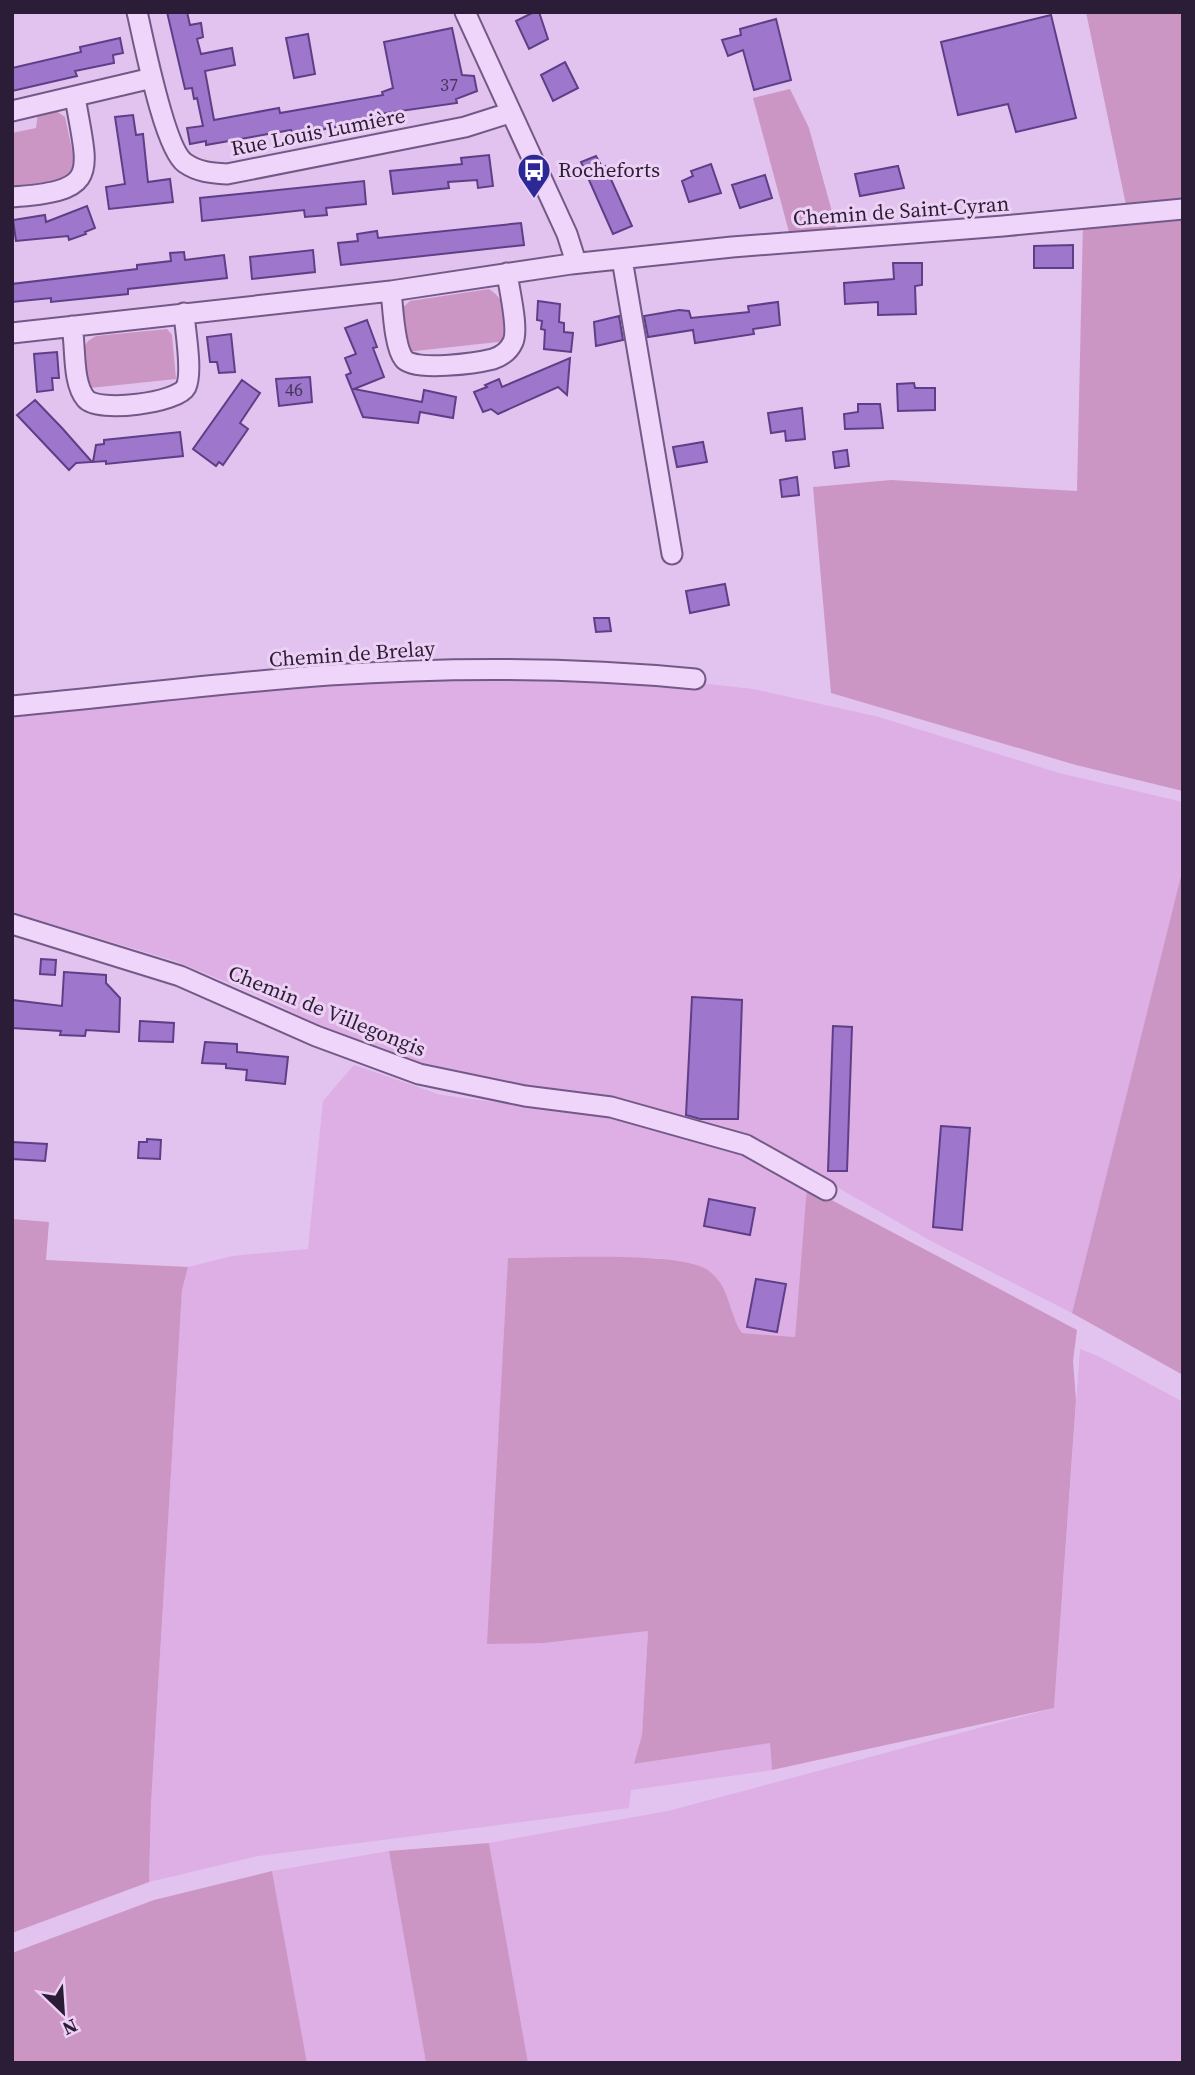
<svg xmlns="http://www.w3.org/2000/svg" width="1195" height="2075" viewBox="0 0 1195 2075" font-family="'Source Serif 4',serif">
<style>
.farmland{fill:#ddafe4}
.green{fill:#cc96c4}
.building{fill:#9e77cd;stroke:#5e3f87;stroke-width:2}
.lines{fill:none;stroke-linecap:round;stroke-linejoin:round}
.street-casing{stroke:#735988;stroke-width:23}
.street{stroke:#efd5f9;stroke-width:19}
.labels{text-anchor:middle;stroke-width:6;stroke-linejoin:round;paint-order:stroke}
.number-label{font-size:18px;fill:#48345c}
.street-label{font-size:21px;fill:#2b1d37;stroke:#ecd1f5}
.poi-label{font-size:21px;fill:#2b1d37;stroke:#ecd1f5;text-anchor:start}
</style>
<rect width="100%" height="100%" fill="#e2c2ee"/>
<path class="farmland" d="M480 673 672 680 753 689 879 717 1059 773 1183 802V868L1072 1313 931 1241 809 1171 795 1337 742 1333 705 1269 658 1258 508 1259 544 1643 648 1631 642 1735 635 1764 770 1743 772 1770 631 1790 629 1808 258 1856 149 1882 151 1804 182 1290 188 1267 232 1256 308 1249 323 1101 354 1065 441 1095 516 1105 587 1109 480 1085 359 1045 256 994 175 961 12 912V711L165 695Z
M1080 1349 1098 1356 1183 1402V2063H528L489 1843 668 1811 1054 1708Z
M389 1851 426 2063H307L272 1871Z"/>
<path class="green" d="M1086 12H1183V205H1126Z
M790 89 809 128 837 230 789 232 753 98Z
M56 111 65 117 77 173 72 180 12 189V133L36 128 38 113Z
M1183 214V791L1076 765 831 693 813 487 891 480 1077 491 1083 222Z
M489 289C509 302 506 318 507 341L406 352 400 310 410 301Z
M167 329 172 335 176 379 90 388 83 349 88 341 96 336Z
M1183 868V1375L1072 1313Z
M807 1187 1077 1330 1073 1361 1076 1400 1054 1708 772 1770 770 1743 634 1764 642 1735 648 1631 544 1643 487 1644 508 1258C548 1258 677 1251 706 1269 731 1285 727 1311 742 1333L795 1337Z
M12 1219 49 1222 46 1260 188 1267 182 1290 151 1804 149 1882 12 1933Z
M489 1843 528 2063H426L389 1851Z
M272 1871 307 2063H12V1953L154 1900Z"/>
<path class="building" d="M167 12H187L190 25 201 23 203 37 197 39 201 54 232 48 235 65 205 71 214 120 279 108 280 113 383 95 382 92 393 88 384 42 452 28 462 75 474 76 477 91 456 99 457 103 379 114 380 119 292 135 291 130 206 145V141L190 144 187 128 203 126 197 98 194 99 192 88 185 89Z
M534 12H539L548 39 529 49 516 21Z
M1051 15 1076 118 1016 132 1008 104 958 115 941 42Z
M776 19 791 80 754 90 743 50 728 56 722 40 741 35 740 29Z
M308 34 315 74 294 78 286 38Z
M120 38 123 53 113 55 114 63 75 71 77 76 12 91V68L81 52 80 47Z
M565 62 578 88 553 101 541 75Z
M133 115 136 135 143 134 148 182 170 179 173 202 109 209 106 187 125 184 115 117Z
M489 155 493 186 478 188 477 180 448 182 449 188 393 194 390 171 462 164 461 158Z
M596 156 602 167 605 166 632 226 613 234 581 162Z
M711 164 721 193 689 202 682 181 693 176 691 171Z
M898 166 904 188 860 196 855 174Z
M765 175 772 198 740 208 732 185Z
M364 181 366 204 326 208 327 215 305 217 304 210 202 221 200 198Z
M87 206 95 228 85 232 86 234 69 240 68 236 16 241 13 220 45 215 46 222Z
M521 223 524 245 341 265 338 243 358 241 357 234 377 231 378 238Z
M1073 245V268H1034V246Z
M313 250 315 272 252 279 250 257Z
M184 252 185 260 224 255 227 278 128 289V294L51 302V298L12 302V284L137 269V265L171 261 170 253Z
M893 263H922V285L915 286 916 314 878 315V302L845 304 844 283 894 279Z
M538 301 560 304 559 322 564 323V332L573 333 571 352 544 349 545 330 541 329 542 321 537 320Z
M778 302 780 325 753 329 754 334 695 343 693 330 648 337 644 316 679 310 689 311 691 318 749 312 748 306Z
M619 316 623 340 596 346 594 322Z
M367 320 377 347 373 348 384 377 354 389 422 402 424 390 456 397 453 418 420 412 418 423 363 417 346 375 351 373 345 358 356 354 345 328Z
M231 334 235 372 219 373 217 362H210L207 337Z
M57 352 59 378H52L53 390 37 392 34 354Z
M570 358 567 395 558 387 498 414 491 409 483 412 474 392 487 387 485 385 499 379 502 387Z
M310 377 312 402 279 406 276 379Z
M242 380 260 393 240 423 248 429 223 465 219 462 216 466 193 449Z
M914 383 915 388H935V410L898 411 897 384Z
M35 400 62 428 92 462 76 463 69 470 17 415Z
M858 404H880L883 428 845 429 844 414 858 412Z
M802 408 805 439 786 441 785 431 771 433 768 413Z
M180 432 183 456 106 464V461L93 462 96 445 104 444V440Z
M703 442 707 462 677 467 673 447Z
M847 450 849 466 835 468 833 452Z
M797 477 799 495 782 497 780 480Z
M725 584 729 605 690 613 686 591Z
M594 618H609L611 631 596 632Z
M41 959 56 960 55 975 40 974Z
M64 972 106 975V983L120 998 119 1032 86 1030 85 1036 60 1035 61 1031 12 1028V1000L62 1006Z
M692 997 742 1000 738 1119H700L686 1115Z
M140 1021 174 1023 173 1042 139 1041Z
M833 1026 852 1027 847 1171H828Z
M205 1042 237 1044V1052L288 1057 285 1084 246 1080 247 1070 226 1068V1064L202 1063Z
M941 1126 970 1128 962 1230 933 1227Z
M147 1139 161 1140 160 1159 138 1158 139 1142H147Z
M12 1142 47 1144 45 1161 12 1159Z
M709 1199 755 1208 750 1235 704 1226Z
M756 1279 786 1284 777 1332 747 1327Z"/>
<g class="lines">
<defs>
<path id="street" d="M137 12C144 41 164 148 185 163 198 172 211 173 227 174L465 127 509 113
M465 12 567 234 574 256 571 264
M12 111 152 78
M12 197C101 191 88 174 75 97
M622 259 672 554
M391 291C393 307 394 347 404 359 414 372 477 363 493 359 502 356 509 351 513 342 519 329 509 289 507 273
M72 326C76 347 72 383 86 399 98 413 178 403 186 387 193 372 185 330 184 313
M12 333 391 291 571 264 732 247 1003 226 1183 209
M12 706C118 696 223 683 329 675 450 667 574 667 695 679
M12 924 180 976 316 1036 419 1074 525 1096 611 1107 746 1145 826 1190"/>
</defs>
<use href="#street" class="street-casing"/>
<use href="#street" class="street"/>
</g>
<defs>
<symbol id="bus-pin" viewBox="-11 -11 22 30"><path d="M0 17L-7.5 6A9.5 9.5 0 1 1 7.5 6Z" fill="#2c2997" stroke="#ecd1f5"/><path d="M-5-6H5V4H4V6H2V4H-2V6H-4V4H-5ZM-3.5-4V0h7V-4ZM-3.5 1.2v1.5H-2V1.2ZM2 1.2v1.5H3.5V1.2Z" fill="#fff"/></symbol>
</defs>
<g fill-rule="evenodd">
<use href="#bus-pin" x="515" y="151" width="38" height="52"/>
</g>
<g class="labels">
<g class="number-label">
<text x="449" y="91">37</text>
<text x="294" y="396">46</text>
</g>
<g class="street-label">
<text transform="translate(318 132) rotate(-11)" y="7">Rue Louis Lumière</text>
<text transform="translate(901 211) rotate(-4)" y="7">Chemin de Saint-Cyran</text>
<text transform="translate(352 654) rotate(-4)" y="7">Chemin de Brelay</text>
<text transform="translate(327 1011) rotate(22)" y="7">Chemin de Villegongis</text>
</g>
<g class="poi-label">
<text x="558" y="177">Rocheforts</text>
</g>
</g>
<rect width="1195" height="2075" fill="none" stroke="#2b1d37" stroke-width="28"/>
<g transform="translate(63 2012) rotate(155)" stroke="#ecd1f5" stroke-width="5" paint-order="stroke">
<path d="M0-5L12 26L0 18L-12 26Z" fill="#2b1d37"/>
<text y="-10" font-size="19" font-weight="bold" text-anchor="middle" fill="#2b1d37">N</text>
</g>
</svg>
